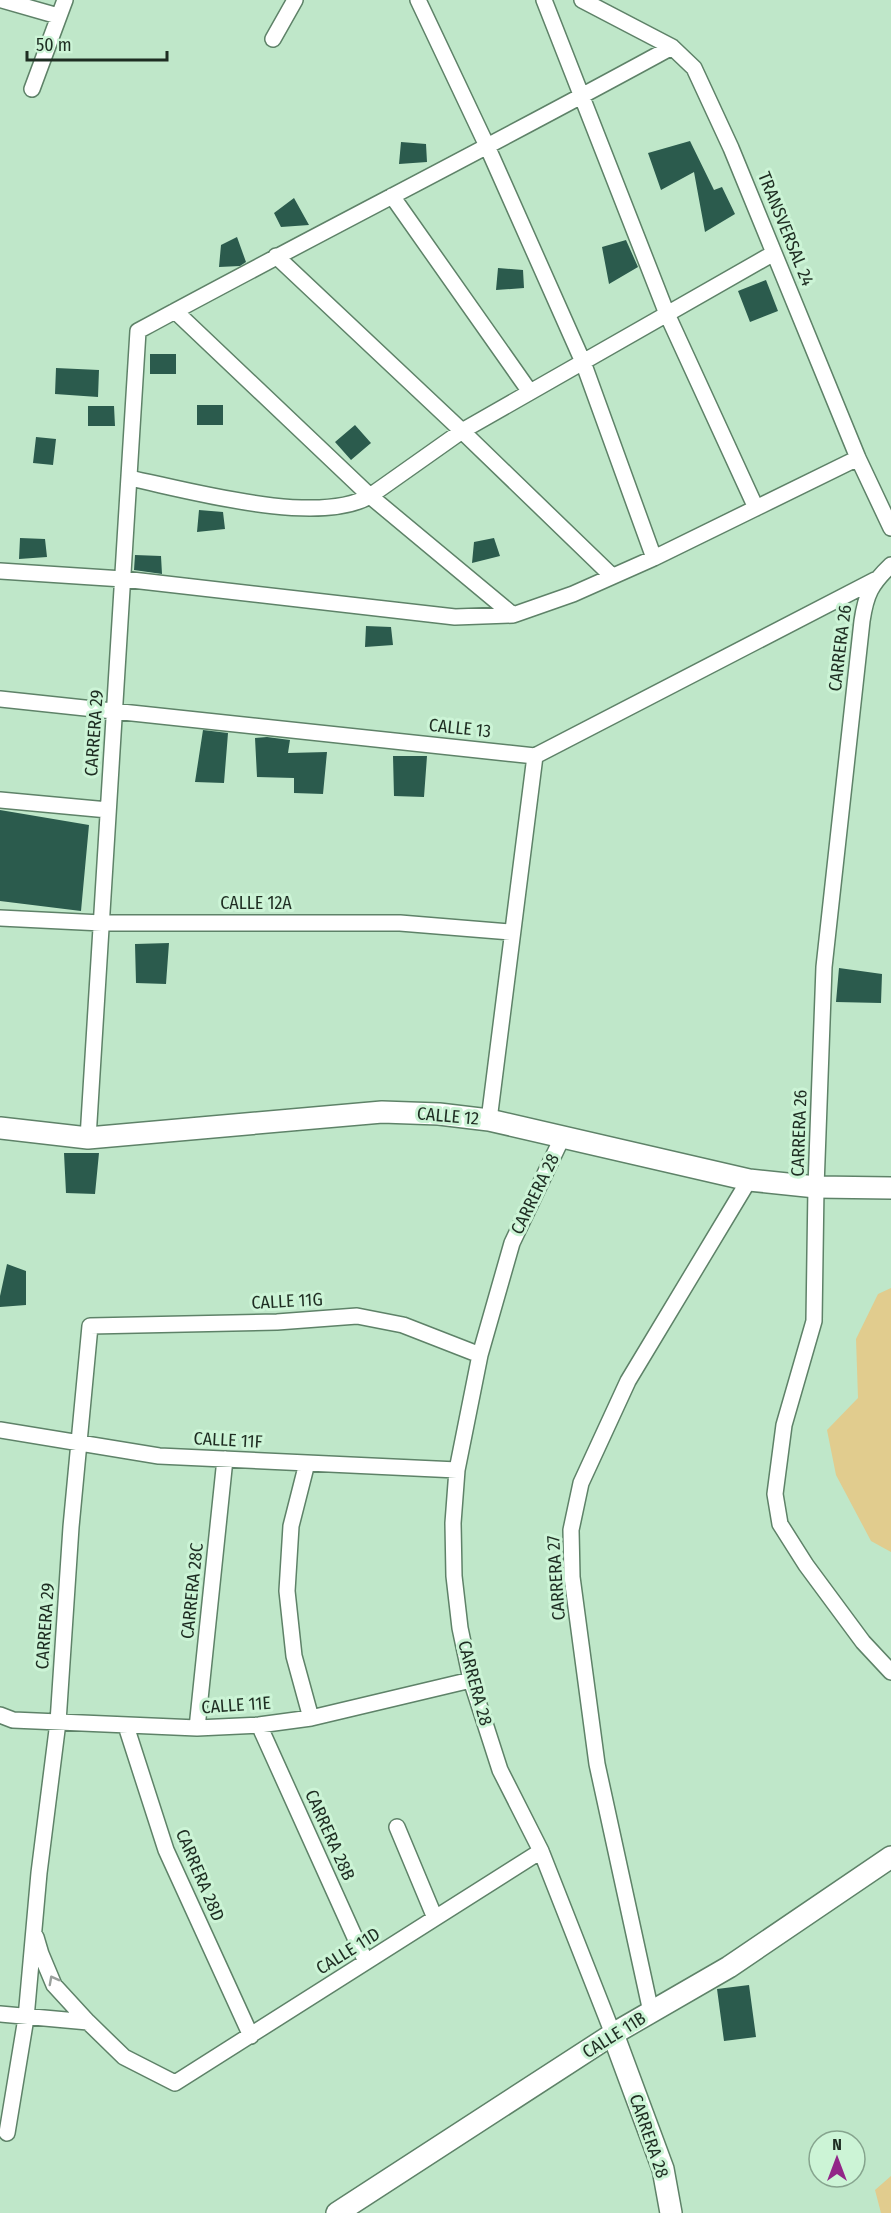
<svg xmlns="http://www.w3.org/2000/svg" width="891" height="2213" viewBox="0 0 891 2213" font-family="'Fira Sans Condensed',sans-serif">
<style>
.green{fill:#e1cc8e}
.building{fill:#2b5b4d}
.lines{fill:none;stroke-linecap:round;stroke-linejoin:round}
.street-casing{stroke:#5e8268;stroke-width:18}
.secondary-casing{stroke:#5e8268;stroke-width:24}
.street{stroke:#fff;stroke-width:15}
.secondary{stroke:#fff;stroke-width:21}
.oneway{stroke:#9aa09c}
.labels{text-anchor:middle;stroke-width:6;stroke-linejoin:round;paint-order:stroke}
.street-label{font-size:18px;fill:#1e2d22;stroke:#ccf4d6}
</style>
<rect width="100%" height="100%" fill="#bfe7c9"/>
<path class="green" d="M891 1288V1552L871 1541 836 1475 827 1430 858 1398 856 1339 878 1294Z
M891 2176V2213H881L875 2190Z"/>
<path class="building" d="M690 141 714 190 722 187 735 214 705 232 694 172 661 190 648 153Z
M401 142 426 144 427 162 399 164Z
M294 198 309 225 281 227 274 213Z
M237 237 246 262 240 266 219 267 221 245Z
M626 240 638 267 609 284 602 247Z
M498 268 523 270 524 288 496 290Z
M766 280 778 311 750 322 738 291Z
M150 354H176V374H150Z
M56 368 99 370 98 397 55 394Z
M197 405H223V425H197Z
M88 406H114L115 426H88Z
M355 425 371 443 351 460 335 442Z
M36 437 56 439 53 465 33 463Z
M199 510 223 512 225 529 197 532Z
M20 538 45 539 47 557 19 559Z
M494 538 500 556 472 563 474 542Z
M135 555 161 556 162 574 134 570Z
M366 626 391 627 393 645 365 647Z
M203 730 228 733 224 783 195 782Z
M267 737 290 740 288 753 327 752 323 794 294 793V778L257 777 255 738Z
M393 756H427L424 797 394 796Z
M0 810 89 825 81 911 0 901Z
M169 943 166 984 136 983 135 944Z
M839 968 882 974 881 1003 836 1002Z
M64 1153H99L95 1194 66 1193Z
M7 1264 26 1271V1305L0 1307V1296Z
M749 1985 756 2037 724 2041 717 1989Z"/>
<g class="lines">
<defs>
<path id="street" d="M2 0 58 16
M418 0 487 146 583 362 654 558
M544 0 667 314 756 508
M582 0 672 47 694 68 731 148 858 458 891 528
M273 39 295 0
M32 89 65 0
M392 196 530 392
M276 256 462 431 774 253
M175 311 370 496 513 615
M129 478C188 490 317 527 370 496L462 431 612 576
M891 565C871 584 866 594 862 621L824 967 816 1187 814 1321 784 1425 775 1494 780 1524 806 1565 863 1642 891 1672
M0 571 123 579 455 617 513 615 573 594 654 558 858 458
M0 699 535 756 875 580
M0 800 108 810
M0 918 102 923H400L511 932
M489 1120 535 756
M88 1138 138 331C315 235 495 144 672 47
M562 1138 512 1243 480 1355 457 1470 453 1523 454 1576 460 1628 471 1680 500 1770 541 1851 613 2034
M0 1430 159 1456 457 1470
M307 1463 291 1526 287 1591 294 1656 311 1718
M0 1715 13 1720 197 1728 259 1725 311 1718 471 1680
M259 1725 366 1962
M126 1726 166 1850 251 2036
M197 1728 225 1459
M397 1827 435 1918
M36 1937 41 1954 54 1985 88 2022 124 2057 175 2083 541 1851
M651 2012 597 1764 572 1577 571 1530 581 1483 628 1381 749 1180
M0 2014 88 2022
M7 2133 26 2018 39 1873 58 1722 71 1527 90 1326 277 1322 357 1316 403 1325 480 1355"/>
<path id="secondary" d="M0 1128 88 1138 382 1112 439 1114 489 1120 749 1180 816 1187 891 1188
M613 2034 663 2169 671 2213
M337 2213 613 2034 729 1967 891 1857"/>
</defs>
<use href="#street" class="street-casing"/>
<use href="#secondary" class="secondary-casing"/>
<use href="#street" class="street"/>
<use href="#secondary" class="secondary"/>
</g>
<defs><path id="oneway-chevron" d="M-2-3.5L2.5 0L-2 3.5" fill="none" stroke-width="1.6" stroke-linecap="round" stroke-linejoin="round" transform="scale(1.5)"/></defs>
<use class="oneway" href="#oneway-chevron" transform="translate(53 1980) rotate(-118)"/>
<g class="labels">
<g class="street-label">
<text transform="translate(786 229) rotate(68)" y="6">TRANSVERSAL 24</text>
<text transform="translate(840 648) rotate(-83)" y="6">CARRERA 26</text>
<text transform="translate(460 728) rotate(6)" y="6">CALLE 13</text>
<text transform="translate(94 733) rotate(-86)" y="6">CARRERA 29</text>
<text x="256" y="909">CALLE 12A</text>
<text transform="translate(448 1116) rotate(5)" y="6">CALLE 12</text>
<text transform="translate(799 1133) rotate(-88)" y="6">CARRERA 26</text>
<text transform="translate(535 1194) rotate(-64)" y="6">CARRERA 28</text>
<text transform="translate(287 1301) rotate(-3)" y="6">CALLE 11G</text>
<text transform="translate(228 1440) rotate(3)" y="6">CALLE 11F</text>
<text transform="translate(556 1578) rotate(-94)" y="6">CARRERA 27</text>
<text transform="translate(192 1591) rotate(-84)" y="6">CARRERA 28C</text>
<text transform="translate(45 1626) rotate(-86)" y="6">CARRERA 29</text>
<text transform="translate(475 1683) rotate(75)" y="6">CARRERA 28</text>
<text transform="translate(236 1705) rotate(-4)" y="6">CALLE 11E</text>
<text transform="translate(330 1835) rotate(66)" y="6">CARRERA 28B</text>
<text transform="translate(200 1875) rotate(67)" y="6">CARRERA 28D</text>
<text transform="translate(348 1951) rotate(-32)" y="6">CALLE 11D</text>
<text transform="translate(614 2035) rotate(-32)" y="6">CALLE 11B</text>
<text transform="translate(649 2136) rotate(71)" y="6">CARRERA 28</text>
</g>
</g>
<g transform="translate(837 2159)"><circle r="28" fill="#ccf4d6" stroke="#86a48e" stroke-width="1.5"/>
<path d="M0-4.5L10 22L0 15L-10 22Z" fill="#922688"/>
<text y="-9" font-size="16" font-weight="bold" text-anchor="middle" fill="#1e2d22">N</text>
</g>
<path d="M27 51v9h140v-9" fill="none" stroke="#1e2d22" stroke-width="3"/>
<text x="36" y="51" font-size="18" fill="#1e2d22" stroke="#ccf4d6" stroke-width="4.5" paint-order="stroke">50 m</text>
</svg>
